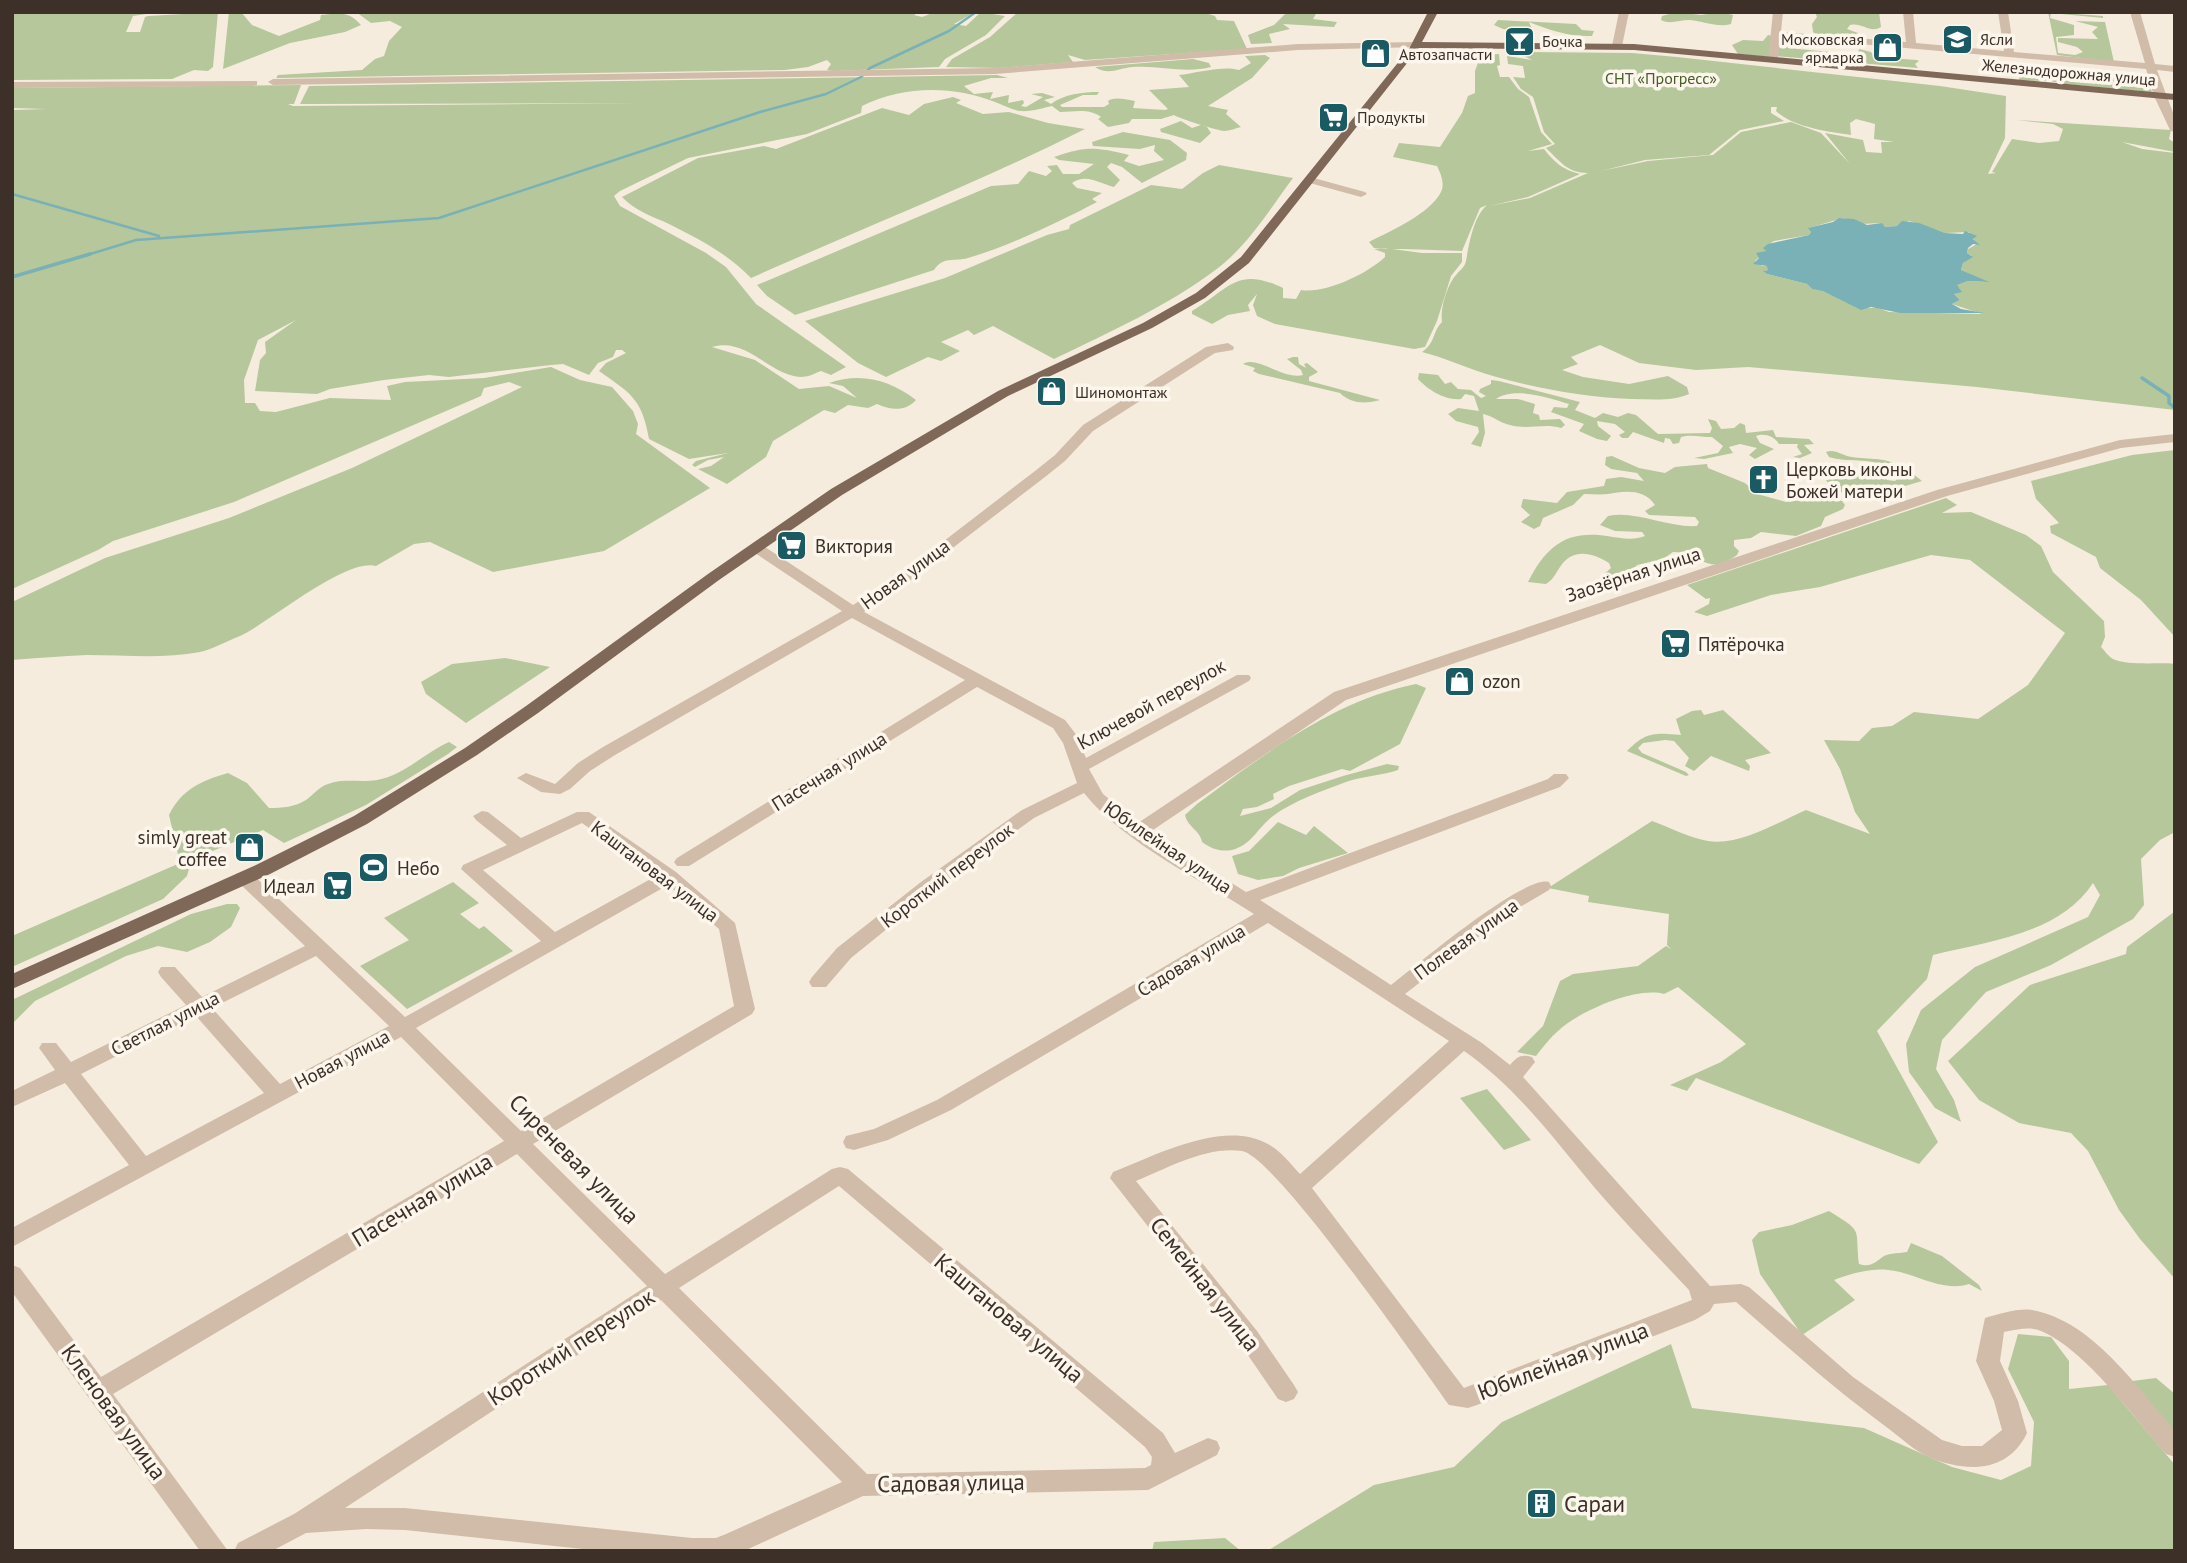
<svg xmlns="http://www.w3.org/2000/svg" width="2187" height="1563" viewBox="0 0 2187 1563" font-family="'PT Sans',sans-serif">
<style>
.green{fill:#b6c79c;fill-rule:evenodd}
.water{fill:#79b1b7}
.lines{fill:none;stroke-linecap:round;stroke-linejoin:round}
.stream-far1{stroke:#79b1b7;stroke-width:2.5}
.stream{stroke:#79b1b7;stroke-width:3.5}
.minor{fill:#d0bca8;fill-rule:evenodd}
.major{fill:#806858;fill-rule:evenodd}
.labels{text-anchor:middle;stroke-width:7;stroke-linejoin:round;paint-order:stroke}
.far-poi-label{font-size:16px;fill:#3c3029;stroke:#fcf6ec;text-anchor:start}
.far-street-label{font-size:16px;fill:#3c3029;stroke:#fcf6ec}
.far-park-label{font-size:16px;fill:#485e29;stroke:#fcf6ec}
.poi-label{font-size:19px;fill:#3c3029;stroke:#fcf6ec;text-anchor:start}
.street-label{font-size:19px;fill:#3c3029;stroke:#fcf6ec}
.near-street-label{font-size:23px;fill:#3c3029;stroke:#fcf6ec}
.near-poi-label{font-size:23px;fill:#3c3029;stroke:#fcf6ec;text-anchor:start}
</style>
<rect width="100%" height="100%" fill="#f6ecde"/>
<path class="green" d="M12 12H159L133 16 126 32H140L145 17 148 16 218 12 213 67 208 71 194 70 172 79 12 80Z
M229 12H241L252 25 279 36 320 20 321 15C340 13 348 11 361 25L345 32 290 43 223 69Z
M356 12H919L914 15 922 17 935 12H975L954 24 966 26 981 12 1005 16 986 35 945 59 939 67 833 71 827 70 831 64 827 60 808 67 785 70 276 78 278 75 362 70 375 59 384 56 389 41 402 27 390 21 371 23Z
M1018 12H1202L1215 16 1217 20 1234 21 1247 49 1085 60 1068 55 1073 62 999 68 946 67 952 59 990 37Z
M1287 12H1317L1313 19 1337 22 1334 27 1283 24 1290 29 1269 34 1272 43 1251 44 1248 35 1274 25Z
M1676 12 1701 15 1720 12 1733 15 1731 24C1718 28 1703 21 1690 20 1679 20 1670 25 1661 20L1662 16Z
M1815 12H1879L1881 27C1870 34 1862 22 1850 25L1847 29 1858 33 1854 35V39L1818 36 1813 32 1812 24 1817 17Z
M2048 12 2103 16V18L2051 13 2050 18 2074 25V35L2056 37 2058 53 2075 55 2083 52 2077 47 2058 42V38L2098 39 2092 32 2098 27 2075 21 2105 22 2114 62 2057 55Z
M1498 20 1576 24 1582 30 1594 31 1592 36C1569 37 1549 30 1529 22L1533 32 1503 29 1494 25Z
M1768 35 1773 36 1770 57 1738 54 1732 45 1743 40 1763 41Z
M1780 37 1788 48 1851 54H1858L1859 49 1871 52 1875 57 1917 60 1919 61 1915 64 1918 68 1776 56Z
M1527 52 1632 53 1677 57 1940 86 2006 96 2005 138 1988 174 1996 173 1992 172 2012 139 2039 143 2059 141 2063 129 2053 124 2017 120 2171 130 2169 139 2175 143V152L2122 142 2142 149 2175 153V410L1977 387 1748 367 1696 370 1639 363 1600 345 1571 357 1578 364 1562 370 1583 377 1629 384 1668 376 1687 387 1689 394C1671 402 1651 399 1631 399 1584 397 1539 389 1493 376 1469 369 1446 358 1422 352 1436 342 1432 332 1442 322 1440 309 1447 285 1456 275 1460 270 1465 267 1466 261 1469 245 1473 217 1487 205L1480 208 1462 251 1374 248 1369 242C1390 231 1430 214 1441 192 1445 184 1441 174 1437 166L1393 157 1399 143 1440 147 1462 113 1468 96 1475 93V71L1481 55 1499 54 1500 65 1497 66 1500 77H1509L1518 89 1529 97 1541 132 1552 144 1528 151 1544 149C1554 162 1563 170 1580 174L1528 197 1489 206 1530 198 1588 173C1567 173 1560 161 1546 148L1555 144 1544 132 1533 97 1521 89 1513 77 1525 78 1523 66 1508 64 1507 56 1532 60 1524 56ZM1771 107H1777L1776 111C1792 127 1829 132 1851 135L1850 123 1856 119 1875 124 1874 139 1894 142H1881L1882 153 1866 152 1863 140 1825 133 1850 164 1821 133 1791 122 1741 132 1713 155 1648 161 1601 171 1645 160 1709 155 1740 130 1784 121 1771 113ZM1843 218 1862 224 1881 223 1885 227 1897 226 1909 221 1945 233 1969 232 1977 244 1968 249 1967 253 1972 256 1963 263 1961 270 1986 282 1968 281 1956 285 1960 289 1954 294 1960 300 1952 304 1982 314 1889 312 1878 308H1858L1823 290 1812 289 1807 284 1767 274 1764 271 1768 270V266H1762L1755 261 1766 251 1764 248 1774 241 1809 235 1811 232 1809 228Z
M1265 55 1270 58 1252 78 1208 106 1228 110 1226 114 1241 127C1236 128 1230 131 1224 131 1220 131 1177 118 1174 115L1161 119H1132L1129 123 1108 127 1098 119 1101 117C1089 108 1074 112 1060 112L1052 106C1042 108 1032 112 1020 111 1012 110 1003 105 995 102 952 85 902 86 862 106L861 113 807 134 688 158 620 191 614 196 620 206 706 253 726 267 756 304 846 367 831 375 821 371C813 374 809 377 800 377 769 375 747 337 712 347L755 360 799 389 829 386 857 398 843 386 829 383C861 372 890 380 916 400 905 412 891 410 877 404L868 408 848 405 835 413 824 410 773 441 766 457 727 484 698 469 711 466 724 457 708 460 695 467 692 465 696 461 728 453 689 459 649 439C642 398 630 393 599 371L606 363 626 353 622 350H616L613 357 598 363 589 375 563 364 551 365 449 377 429 375 384 380 330 389 317 394 255 391 260 360 266 353 265 342 296 320 258 340 244 380 245 403H255L260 411 276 412 330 398 391 400 387 386 405 382 484 378 551 367 580 380 612 387 633 411 638 424 636 434 710 488 604 551 493 572 430 542 414 544 376 566C345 558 270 622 240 636 227 641 213 649 200 652 163 659 125 655 87 655 62 656 37 658 12 660V602L105 558 229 518 352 468 522 387 509 382 484 388 481 396 234 502 113 541 98 550 12 589V110L46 109 12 108V88L301 85 294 104H288L293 106 643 103 300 104 309 86 997 75 1008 78H991L964 86 974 94 993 92 990 99 1009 95 1008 103 1023 100 1024 103 1021 106 1026 107 1043 97 1031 94 1042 93 1055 97 1044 100 1051 104C1064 94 1083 92 1099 92L1097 95H1083L1060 105 1062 107H1104L1109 104 1108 101C1115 96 1127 100 1135 101L1133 108 1165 110 1168 109 1149 90 1189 87 1179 75C1195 73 1226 65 1239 70L1251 63 1245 56Z
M1193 59 1209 63 1211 67C1185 74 1159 65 1133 67 1119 68 1108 76 1095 67Z
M2016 68 2138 77 2146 75 2152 92 2064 84C2048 79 2035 82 2018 80L2020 78 2015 74Z
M953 97 961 100 956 103 983 114 1009 112 1048 123 1085 129C976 184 863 228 751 278 728 254 699 239 669 224 652 216 635 211 622 197L698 158 764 146 776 149 882 108 909 115 924 104Z
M1181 121 1192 128 1201 125 1207 127 1211 133 1200 143 1161 132 1160 129Z
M1123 132 1170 140 1187 153 1186 160 1142 183 1122 167 1111 163 1107 167 1120 180 1114 187C1099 183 1086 173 1072 183L1077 188 1102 193 1092 199 1097 202C1061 221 1007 247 968 258 954 262 943 256 934 270L795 315 767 296 757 285 991 186 1018 184 1029 171 1046 176 1052 171 1047 166 1057 165 1063 174H1079L1094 164 1059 160 1054 157C1087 146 1095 147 1129 155L1124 161 1139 166 1164 160 1154 151 1155 145 1140 149 1093 146 1092 142Z
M1219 165 1293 178C1270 209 1248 245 1218 268 1168 306 1110 332 1054 359L993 326 974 335 968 330 941 342 960 351 941 361 928 357 886 377 858 363 805 321 945 278 1047 235 1069 229 1070 225 1151 185 1182 189 1203 173Z
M1385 248 1422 253H1462V262L1451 276 1437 321 1425 347 1414 349 1275 324 1257 316 1253 305 1257 294 1248 305 1250 311 1228 315 1212 324 1192 314V311C1230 288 1237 266 1283 288V298L1296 299 1301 290C1325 294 1367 274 1385 257V253L1374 249Z
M1293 357H1298L1299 364 1306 368 1304 364 1307 363 1318 372 1309 377V381L1380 400C1366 404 1351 404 1340 393L1259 374 1253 371 1255 368 1243 364C1257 355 1283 380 1303 375L1301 370 1287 359Z
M1419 373 1438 375 1445 384 1451 382 1458 389 1471 390 1481 398 1486 396 1479 392 1480 389 1491 384V380L1499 381 1580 402 1575 410 1595 418 1603 413 1618 417 1628 413 1636 415 1658 434 1710 433 1712 428 1708 419 1716 421 1721 429 1734 428 1740 423 1745 425 1746 433 1773 430 1776 437 1809 439 1814 444 1804 445 1812 453 1800 458 1793 457 1802 454 1797 447 1798 444H1779C1774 436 1764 433 1756 436L1760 443 1774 449 1755 459 1749 455 1757 448 1740 444 1729 447 1733 453 1704 459 1694 458 1718 453 1723 446 1712 437C1702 437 1690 434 1681 437L1679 443 1673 444 1670 439 1665 438 1664 443 1633 432 1628 438H1622L1619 435 1625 432 1615 424 1597 421 1598 426 1611 436 1607 441 1597 439 1579 431 1584 424 1551 412 1554 407 1567 408 1569 404C1550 398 1515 386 1496 399H1518L1535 404 1533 413 1539 415 1540 420 1560 419 1565 425 1561 428C1544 423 1528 430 1510 425 1500 423 1493 416 1483 414L1485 433 1481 447 1471 444 1479 432 1478 427 1456 421 1448 414 1458 408 1479 411 1474 396 1465 394 1461 399C1446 401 1428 390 1418 379Z
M2175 450V637L2141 600 2100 568 2096 557 2051 533 2050 526 2059 523 2036 499 2031 481 2132 455Z
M1830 451C1839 451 1844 456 1852 457 1868 460 1890 456 1901 469L1885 476 1887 480 1895 481 1903 472 1912 473 1922 481 1878 494 1869 500 1827 488 1829 484 1826 480 1848 478 1847 473 1864 474 1886 470 1887 467C1869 457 1848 463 1829 457L1826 452Z
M1612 456 1639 468 1665 473 1675 467 1707 464 1708 468 1745 483 1757 494 1786 502 1826 497 1842 501 1845 505 1843 509 1825 517 1821 526 1796 536 1761 532 1751 538 1734 540V546L1739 551 1737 555C1705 578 1702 551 1673 552L1663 559 1637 565 1627 576 1611 578 1603 575 1611 568 1609 563C1592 552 1572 548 1560 567 1555 574 1554 579 1546 584L1528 582C1546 547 1565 530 1607 536 1620 538 1633 541 1645 536L1642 532 1615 531 1600 525 1608 516C1635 510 1668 528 1697 526L1699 522 1695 517 1649 515 1645 511 1655 505C1644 488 1623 491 1608 494 1600 495 1592 494 1584 494L1573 505 1543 518 1540 526 1534 529 1521 522 1530 515 1521 507 1523 499 1557 503 1567 492 1604 486 1606 479 1621 477 1644 481 1637 473 1611 469 1605 465 1606 457Z
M1946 498 1957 505 1942 513 1971 512 2026 535 2041 546 2053 572 2104 621 2105 637 2101 647C2104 650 2109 657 2113 659 2127 666 2158 662 2175 664V832L2160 840 2141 859 2144 905 2133 919 2051 965 1986 992 1942 1040 1936 1069 1954 1100 1961 1122 1935 1108 1909 1072 1906 1044 1921 1010 1975 967 2088 917 2100 895 2093 883C2060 934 1989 941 1933 955L1927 979 1877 1031 1938 1142 1919 1164 1696 1078 1687 1091 1670 1085 1721 1062 1746 1044 1678 987 1664 994C1637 986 1579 1011 1558 1031 1550 1038 1543 1047 1536 1056L1517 1052 1543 1026 1560 981 1573 974 1638 966 1666 946 1671 949 1667 945 1669 914 1588 902 1589 896 1548 888 1652 821C1669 827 1690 838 1708 841 1741 846 1778 822 1806 810L1870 834 1855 812 1840 769 1824 740 1859 741 1872 728 1892 726 1914 712 1978 719 2028 685 2065 633 1970 560 1931 555 1820 587 1771 595 1707 616 1694 612 1709 604 1710 598 1706 599 1687 585Z
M505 658 550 667 466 723 426 694 421 682 452 664Z
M1416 684 1426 688 1400 744 1350 771 1342 769 1289 786 1273 794 1274 799 1257 807 1243 809 1240 816 1271 808 1300 790 1343 776 1387 764 1399 766 1398 770C1381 776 1362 776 1346 782 1322 791 1293 801 1273 816 1258 827 1252 845 1232 850 1220 852 1212 849 1202 842 1200 830 1188 828 1185 815L1197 804C1265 754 1332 701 1416 684Z
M1701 710 1704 715 1723 710 1771 753 1745 760 1750 766 1749 771 1711 756 1694 771 1685 766 1689 758 1674 741 1665 740 1643 743 1638 748 1642 753 1686 772 1689 775 1686 776 1627 751C1647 731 1655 733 1681 735L1676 719 1692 711Z
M449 742 457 747 448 754 366 805 284 843 263 830 198 857 191 861 187 876 163 899 12 967V936L180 863 169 815C182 789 201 781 228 773L247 783 269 808C282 808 295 807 306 800 313 795 319 787 328 784 345 778 360 783 377 780 405 775 424 753 449 742Z
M1278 822 1306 835 1314 826 1348 853 1299 868 1283 876 1258 880 1238 874 1232 856 1249 851Z
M453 882 479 903 460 914 479 929 484 926 513 951 407 1009 360 966 409 940 384 918Z
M227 904H237L240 908 231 927 210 942 187 952 158 946 126 956 35 1001 12 1024V1000L191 914Z
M2175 904V1279L2140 1239 2119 1210 2088 1151 2071 1133 2019 1123 1979 1100 1948 1061 2030 985 2126 954 2127 947 2174 912Z
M1487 1089 1531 1140 1504 1150 1460 1098Z
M1829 1211C1864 1233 1855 1226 1859 1264 1871 1268 1875 1262 1884 1256 1890 1253 1901 1253 1907 1252L1911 1243 1942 1256 1979 1285 1982 1291 1969 1284C1942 1293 1914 1272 1888 1270 1870 1268 1850 1274 1834 1280L1855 1300 1802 1335 1760 1274 1752 1240 1759 1232 1792 1225Z
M2018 1334 2051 1337 2069 1361V1389L2108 1385 2175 1465V1551H1267L1374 1485 1454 1467 1502 1422 1671 1344 1692 1408 1864 1428 1952 1467 2001 1480 2031 1466 2034 1422 2008 1369Z
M2156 1378 2175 1394V1448L2124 1382Z
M1225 1538 1241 1551H1152L1154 1542Z"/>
<path class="water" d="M1839 218 1854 219 1867 225 1882 223 1885 227 1897 226 1902 221 1919 223 1945 233 1963 234 1965 231 1977 236 1973 239 1980 245 1973 244 1968 248 1967 253 1973 257 1963 263 1961 270 1989 282 1968 281 1957 285 1962 292 1954 294 1960 300 1952 304 1961 309 1984 313H1900L1871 307 1861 310 1823 291 1812 289 1807 284 1767 274 1763 271 1768 270 1767 266 1753 264 1759 258 1756 253 1766 251 1763 248 1768 244 1809 235 1811 232 1808 228 1833 222Z"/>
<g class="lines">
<path class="stream-far1" d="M12 194 159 236
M84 256 136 240 439 218 760 112 826 94 861 77 870 68 949 31 976 12"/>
<path class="stream" d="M12 277 90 254
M2142 378 2169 396V403L2175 408"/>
<path class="minor" d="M1619 12H1629L1622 46 1617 49 1612 46Z
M1773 12H1783L1781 32 1906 42 1903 12H1913L1916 43 2004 51 1998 12H2008L2014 52 2145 63 2130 12H2140L2155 64 2175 66V72L2157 70 2175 118V133L2170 130 2154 96 2146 69 1780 37 1778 60 1773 63 1768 60Z
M1417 42 1420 43V47L1298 50 995 74 273 85 268 82 273 79 995 68 1298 44Z
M257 81V85L253 86 12 88V82Z
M1310 177 1365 192 1367 194 1361 197 1306 182 1304 180Z
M1228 343 1234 347 1233 350 1215 353 1093 431 1065 461 1045 477 911 580 864 612 1065 720 1075 733 1086 758 1237 675H1249L1251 678 1249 681 1089 769 1103 794 1138 823 1334 692 1937 490 2120 440 2175 434V442L2121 448 1947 496 1346 700 1150 832 1246 892 1548 779 1554 774H1566L1569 778 1560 787 1260 900 1391 985C1416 966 1523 875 1549 882L1551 886 1549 890 1508 914 1405 994 1482 1043 1510 1065C1517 1057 1521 1054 1532 1057L1535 1062 1523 1077 1710 1286 1741 1284 1749 1287 1853 1377 1942 1440 1962 1446H1982L2002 1430 1994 1401 1976 1361 1985 1318C1999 1314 2018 1308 2032 1310 2093 1321 2136 1387 2175 1430V1457L2166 1454C2134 1418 2086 1350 2041 1331 2029 1326 2016 1330 2004 1332L2000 1361 2018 1401 2027 1433C2008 1473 1966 1473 1929 1457 1914 1451 1899 1436 1885 1426 1833 1388 1785 1345 1736 1302L1714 1304 1710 1311 1695 1320 1477 1405 1468 1408 1449 1405C1421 1366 1275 1156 1242 1151 1206 1146 1168 1168 1136 1181L1257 1331 1294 1385 1298 1392 1294 1399 1286 1402 1278 1399 1241 1345 1110 1178 1113 1172C1156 1155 1224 1119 1268 1144 1281 1151 1290 1163 1300 1174L1449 1041 1268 923 951 1110 888 1140 854 1150 846 1148 843 1142 846 1136 874 1129 937 1100 1254 914C1200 879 1125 844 1084 793L1034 818 935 890 851 958 826 987H812L809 982 812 977 837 948 921 882 1022 810 1077 783 1063 743 1053 728 977 687 689 866H677L674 862 677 858 965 680 852 618 615 755 590 771 570 789 560 794 541 792 517 778 526 773 555 784 578 763 603 747 842 611 752 551 749 548 752 545H762L853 605 901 574 1035 471 1055 455 1083 425 1206 347ZM1464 1051C1516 1087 1553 1138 1594 1187 1624 1222 1657 1256 1689 1290L1692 1300 1464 1388 1312 1188Z
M482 811 488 812 521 838 577 812H589L676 872 735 923 755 1009 752 1014 533 1144 665 1274 832 1169 840 1167 848 1169 1163 1433 1175 1453 1208 1438 1217 1441 1220 1448 1217 1455 1148 1490 863 1496 744 1551H601L405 1530 366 1529 306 1533 272 1551H234L238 1543 294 1514 647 1286 517 1154 113 1394 228 1551H200L12 1292V1265L20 1268 101 1377 504 1141 401 1037 12 1247V1228L129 1165 65 1083 12 1107V1091L55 1070 39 1048 42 1043H56L71 1062 186 1005 161 977 158 972 161 967H175L202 997 305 946 237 881 235 877 237 873H251L405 1017 541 941 461 869 463 865 507 845 476 820 473 816ZM582 823 656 876 555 932 483 870ZM668 885 719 929 734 1006 521 1131 416 1028ZM316 956 389 1026 280 1084 212 1008ZM196 1016 264 1093 146 1156 81 1074ZM839 1186 1145 1447 1152 1457 1151 1465 1145 1468 867 1474 679 1288ZM661 1300 842 1482 726 1534 716 1538H692L405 1508H345Z"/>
<path class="major" d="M1428 12H1438L1422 42 1634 44 2175 94V100L1634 50 1419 48 1249 263 1205 298 1152 328 1008 396 842 495 719 580 538 713 477 755 367 824 270 874 12 989V974L256 865 354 816 465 748 526 706 708 574 831 489 998 391 1143 323 1196 293 1241 257 1409 49Z"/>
</g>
<defs>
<symbol id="school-square" viewBox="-11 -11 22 22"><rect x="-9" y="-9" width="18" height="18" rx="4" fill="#195a63" stroke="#fcf6ec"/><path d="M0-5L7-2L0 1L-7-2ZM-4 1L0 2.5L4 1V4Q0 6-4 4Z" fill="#fff"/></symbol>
<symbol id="bar-square" viewBox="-11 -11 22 22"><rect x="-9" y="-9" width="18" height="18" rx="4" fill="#195a63" stroke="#fcf6ec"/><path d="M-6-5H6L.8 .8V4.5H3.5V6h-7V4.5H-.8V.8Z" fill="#fff"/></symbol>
<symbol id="shop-square" viewBox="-11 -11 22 22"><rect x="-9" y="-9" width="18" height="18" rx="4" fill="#195a63" stroke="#fcf6ec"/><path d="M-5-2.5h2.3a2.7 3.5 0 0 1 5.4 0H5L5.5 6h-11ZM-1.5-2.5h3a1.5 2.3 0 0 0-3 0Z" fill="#fff"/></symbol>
<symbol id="supermarket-square" viewBox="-11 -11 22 22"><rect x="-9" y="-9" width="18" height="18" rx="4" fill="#195a63" stroke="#fcf6ec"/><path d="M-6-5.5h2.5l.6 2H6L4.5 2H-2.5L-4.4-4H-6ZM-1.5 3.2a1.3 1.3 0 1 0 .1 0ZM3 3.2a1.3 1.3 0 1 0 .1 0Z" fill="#fff"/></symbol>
<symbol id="church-square" viewBox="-11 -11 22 22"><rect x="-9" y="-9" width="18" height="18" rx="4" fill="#195a63" stroke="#fcf6ec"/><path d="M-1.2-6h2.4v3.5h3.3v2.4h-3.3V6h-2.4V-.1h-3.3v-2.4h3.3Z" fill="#fff"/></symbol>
<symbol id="stadium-square" viewBox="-11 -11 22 22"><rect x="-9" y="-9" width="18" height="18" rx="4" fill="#195a63" stroke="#fcf6ec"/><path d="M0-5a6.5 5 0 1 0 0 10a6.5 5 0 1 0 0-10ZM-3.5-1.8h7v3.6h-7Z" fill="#fff"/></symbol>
<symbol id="building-square" viewBox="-11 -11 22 22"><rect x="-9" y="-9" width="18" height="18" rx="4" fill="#195a63" stroke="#fcf6ec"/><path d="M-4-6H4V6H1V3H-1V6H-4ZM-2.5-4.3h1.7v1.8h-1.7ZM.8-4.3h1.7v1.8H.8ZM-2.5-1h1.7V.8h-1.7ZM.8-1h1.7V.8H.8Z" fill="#fff"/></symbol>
</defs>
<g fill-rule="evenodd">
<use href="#school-square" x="1940" y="22" width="35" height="35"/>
<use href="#bar-square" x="1502" y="24" width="35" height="35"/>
<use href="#shop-square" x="1870" y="30" width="35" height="35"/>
<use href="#shop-square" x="1358" y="36" width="35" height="35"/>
<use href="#supermarket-square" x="1316" y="100" width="35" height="35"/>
<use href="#shop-square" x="1034" y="374" width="35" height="35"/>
<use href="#church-square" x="1746" y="462" width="35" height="35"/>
<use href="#supermarket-square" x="774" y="528" width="35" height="35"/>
<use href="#supermarket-square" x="1658" y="626" width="35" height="35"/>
<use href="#shop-square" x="1442" y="664" width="35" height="35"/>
<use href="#shop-square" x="232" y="830" width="35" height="35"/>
<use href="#stadium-square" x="356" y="850" width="35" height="35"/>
<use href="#supermarket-square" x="320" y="868" width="35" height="35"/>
<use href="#building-square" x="1524" y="1486" width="35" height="35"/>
</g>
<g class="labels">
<g class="far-poi-label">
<text x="1864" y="45" text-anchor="end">Московская<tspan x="1864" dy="18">ярмарка</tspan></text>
<text x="1980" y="45">Ясли</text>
<text x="1542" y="47">Бочка</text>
<text x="1399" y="60">Автозапчасти</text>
<text x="1357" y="123">Продукты</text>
<text x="1075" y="398">Шиномонтаж</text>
</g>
<g class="far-street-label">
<text transform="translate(2069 72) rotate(5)" y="6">Железнодорожная улица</text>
</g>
<g class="far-park-label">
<text x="1661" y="84">СНТ «Прогресс»</text>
</g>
<g class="poi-label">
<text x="1786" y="476">Церковь иконы<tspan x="1786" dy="22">Божей матери</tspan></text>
<text x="815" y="553">Виктория</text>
<text x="1698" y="651">Пятёрочка</text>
<text x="1482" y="688">ozon</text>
<text x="227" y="844" text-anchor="end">simly great<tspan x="227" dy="22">coffee</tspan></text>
<text x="397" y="875">Небо</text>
<text x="315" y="893" text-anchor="end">Идеал</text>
</g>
<g class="street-label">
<text transform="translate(905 574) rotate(-36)" y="7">Новая улица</text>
<text transform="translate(1633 574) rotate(-18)" y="7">Заозёрная улица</text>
<text transform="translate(1151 704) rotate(-29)" y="7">Ключевой переулок</text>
<text transform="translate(829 771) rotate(-32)" y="7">Пасечная улица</text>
<text transform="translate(1168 847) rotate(34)" y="7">Юбилейная улица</text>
<text transform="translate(655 871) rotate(37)" y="7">Каштановая улица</text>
<text transform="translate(947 875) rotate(-37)" y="7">Короткий переулок</text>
<text transform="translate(1466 939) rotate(-36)" y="7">Полевая улица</text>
<text transform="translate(1191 960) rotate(-31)" y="7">Садовая улица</text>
<text transform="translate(165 1023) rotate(-27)" y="7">Светлая улица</text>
<text transform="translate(342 1059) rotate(-28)" y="7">Новая улица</text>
</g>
<g class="near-street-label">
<text transform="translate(574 1159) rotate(45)" y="8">Сиреневая улица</text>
<text transform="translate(422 1200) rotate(-31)" y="8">Пасечная улица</text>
<text transform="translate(1205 1284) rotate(52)" y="8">Семейная улица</text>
<text transform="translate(1009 1318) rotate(40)" y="8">Каштановая улица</text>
<text transform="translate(571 1347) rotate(-33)" y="8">Короткий переулок</text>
<text transform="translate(1563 1361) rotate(-21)" y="8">Юбилейная улица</text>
<text transform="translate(114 1412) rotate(54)" y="8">Кленовая улица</text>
<text transform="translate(951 1483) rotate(-1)" y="8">Садовая улица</text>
</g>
<g class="near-poi-label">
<text x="1564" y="1512">Сараи</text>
</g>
</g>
<rect width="2187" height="1563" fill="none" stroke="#3c3029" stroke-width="28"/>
</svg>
